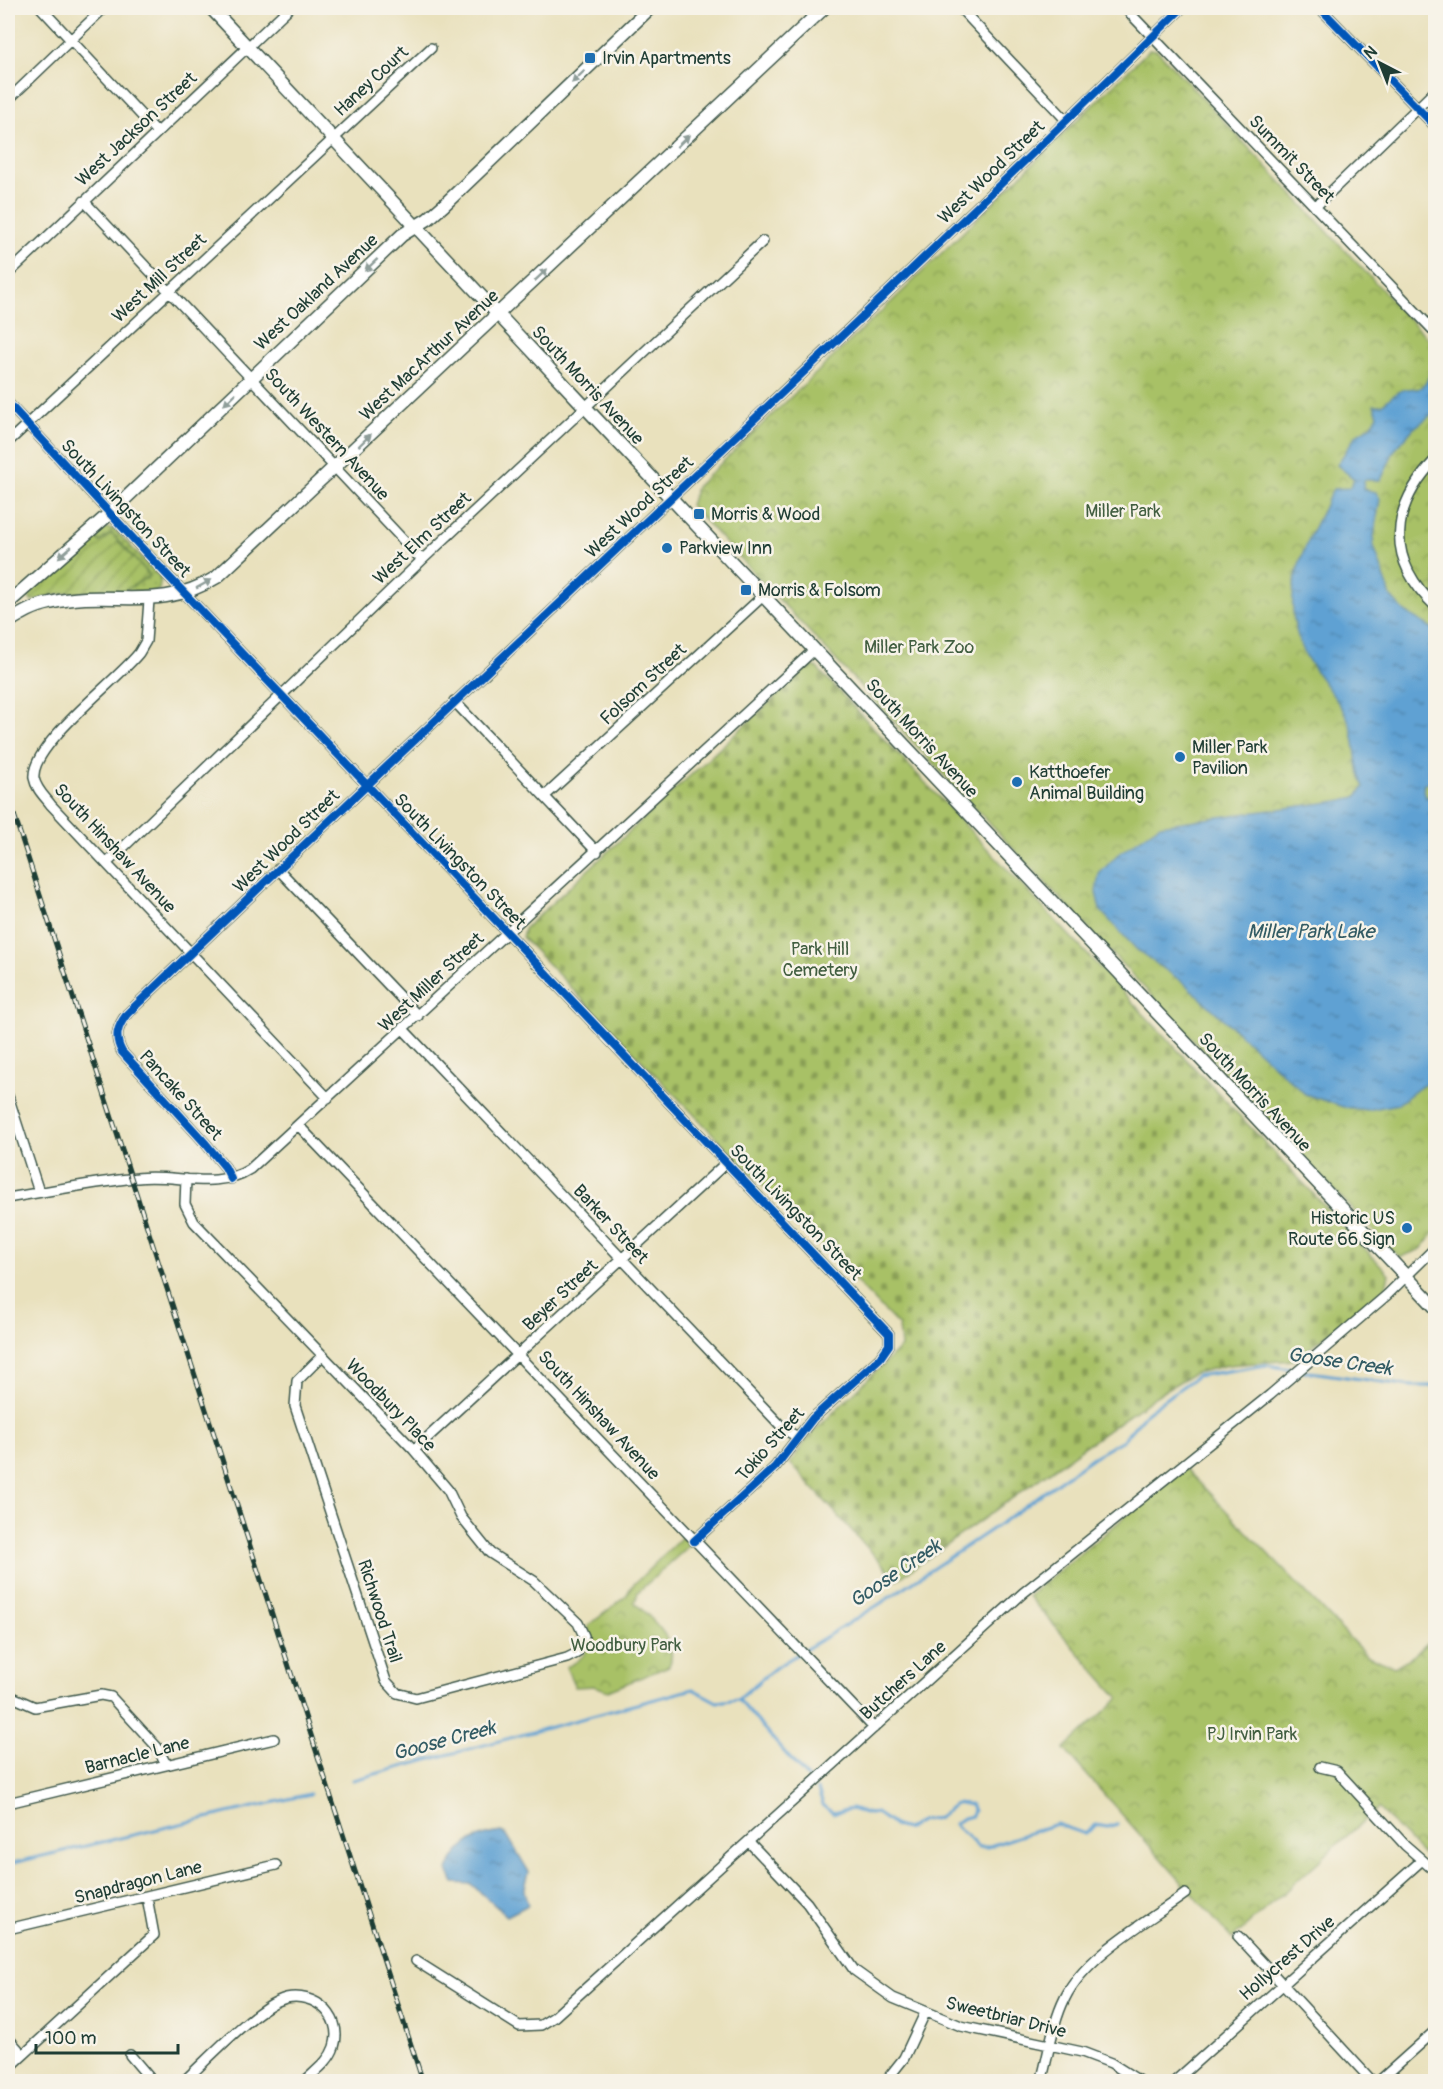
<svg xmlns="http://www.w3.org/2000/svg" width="1443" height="2089" viewBox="0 0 1443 2089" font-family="Pangolin,sans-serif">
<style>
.grass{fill:url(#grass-dots);stroke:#647f4d;stroke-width:1.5}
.cemetery{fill:url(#cemetery-stones);stroke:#647f4d;stroke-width:1.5}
.park{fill:url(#park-crowns);stroke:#647f4d;stroke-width:1.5}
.garden{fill:url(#garden-furrows);stroke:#647f4d;stroke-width:1.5}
.water{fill:url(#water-ripples);stroke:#3f6f84;stroke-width:1.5}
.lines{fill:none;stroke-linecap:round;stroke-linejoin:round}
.stream{stroke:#5fa1d3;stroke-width:3}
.minor-casing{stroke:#3d5649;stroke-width:12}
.major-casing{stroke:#3d5649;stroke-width:15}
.minor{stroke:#fff;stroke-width:9}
.major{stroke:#fff;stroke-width:12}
.rail-casing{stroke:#1f3d34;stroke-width:5}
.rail{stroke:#f7f3e8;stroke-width:3;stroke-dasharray:9;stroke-linecap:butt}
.cycleway-casing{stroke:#f7f3e8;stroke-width:11}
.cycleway{stroke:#0057b8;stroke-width:8}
.oneway{fill:#8f9e9a}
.poi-dot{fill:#1f6fb2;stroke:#f7f3e8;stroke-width:2}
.labels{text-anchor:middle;stroke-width:5;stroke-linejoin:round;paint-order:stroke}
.poi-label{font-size:18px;fill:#1f3d34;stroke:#f7f3e8;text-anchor:start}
.street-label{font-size:18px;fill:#1f3d34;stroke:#f7f3e8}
.park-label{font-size:18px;fill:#415e40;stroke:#f7f3e8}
.water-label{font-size:20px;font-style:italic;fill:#325b64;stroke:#f7f3e8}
</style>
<defs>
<pattern id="grass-dots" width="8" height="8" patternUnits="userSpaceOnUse" patternTransform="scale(1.5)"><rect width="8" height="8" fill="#a8c166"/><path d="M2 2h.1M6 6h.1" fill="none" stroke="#889e55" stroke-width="1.8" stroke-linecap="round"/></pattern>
<pattern id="cemetery-stones" width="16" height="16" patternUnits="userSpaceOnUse" patternTransform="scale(1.5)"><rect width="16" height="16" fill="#a8c166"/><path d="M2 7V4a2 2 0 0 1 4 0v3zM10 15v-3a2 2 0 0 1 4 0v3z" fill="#889e55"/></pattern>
<pattern id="park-crowns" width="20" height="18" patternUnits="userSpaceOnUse" patternTransform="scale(1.5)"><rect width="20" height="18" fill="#a8c166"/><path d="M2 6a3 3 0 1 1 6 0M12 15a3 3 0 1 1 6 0" fill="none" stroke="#889e55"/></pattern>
<pattern id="garden-furrows" width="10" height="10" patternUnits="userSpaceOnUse" patternTransform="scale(1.5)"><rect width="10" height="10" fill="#a8c166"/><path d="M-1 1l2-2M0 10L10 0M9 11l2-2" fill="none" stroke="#889e55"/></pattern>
<pattern id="water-ripples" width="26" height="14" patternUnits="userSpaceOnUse" patternTransform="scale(1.5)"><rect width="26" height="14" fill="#5fa1d3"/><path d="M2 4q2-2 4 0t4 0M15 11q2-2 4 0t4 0" fill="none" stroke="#4e84ac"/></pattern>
</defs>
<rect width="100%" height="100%" fill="#f7f3e8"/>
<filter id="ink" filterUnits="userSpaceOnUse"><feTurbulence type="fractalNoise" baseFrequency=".0167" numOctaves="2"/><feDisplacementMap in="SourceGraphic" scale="12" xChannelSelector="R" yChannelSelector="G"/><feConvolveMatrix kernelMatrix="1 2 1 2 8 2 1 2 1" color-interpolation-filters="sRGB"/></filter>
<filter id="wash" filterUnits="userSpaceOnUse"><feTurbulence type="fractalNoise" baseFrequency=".008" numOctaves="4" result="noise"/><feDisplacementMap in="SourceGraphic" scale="24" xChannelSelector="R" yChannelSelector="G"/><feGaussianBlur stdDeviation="1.35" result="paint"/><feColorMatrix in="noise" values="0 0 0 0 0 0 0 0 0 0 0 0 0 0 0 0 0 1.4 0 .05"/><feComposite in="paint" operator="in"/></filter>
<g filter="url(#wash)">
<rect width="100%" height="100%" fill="#e9e1bd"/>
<path class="grass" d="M105 528 114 529 161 578 159 590 153 592H122L150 575 111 533 100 542 94 536Z"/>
<path class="cemetery" d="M809 666 816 667 1389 1274 1386 1287 1295 1360 1227 1365 1192 1374 1156 1396 897 1580 790 1463 811 1434 901 1347 899 1326 522 937 524 929Z"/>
<path class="park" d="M1150 49 1157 50 1435 346 1436 1231 1421 1249 1401 1257 1391 1250 690 505 696 487 905 289Z
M1185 1468 1366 1655 1394 1667 1412 1657 1435 1636V1841L1422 1854 1378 1808 1232 1939 1064 1749 1119 1698 1028 1596Z
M682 1537 690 1545 638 1592 635 1603C652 1619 680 1642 669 1666L608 1691 595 1686 575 1687 566 1667C585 1660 592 1647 588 1626L626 1596 631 1587Z"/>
<path class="garden" d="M111 533 150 576 122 592 66 593 31 601 27 594 94 536 100 542Z"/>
<path class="water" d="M1435 366V412L1413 429 1394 451 1381 480H1364L1363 489 1376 492 1380 499 1373 543 1391 597 1405 612 1435 630V780L1423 785 1426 798 1436 793 1435 1076 1398 1104 1367 1110 1343 1107 1305 1094 1184 983 1137 950 1100 910 1096 892 1099 874 1117 855 1160 825 1338 801 1356 797 1364 787C1353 765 1358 740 1347 717 1335 694 1315 675 1304 652 1275 592 1307 543 1333 489L1349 488 1354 479 1337 465 1356 435 1372 425 1378 415 1374 405H1382C1393 395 1401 386 1418 389L1425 384Z
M502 1832 507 1835 529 1872 524 1891 528 1905 507 1916 471 1884 454 1883 448 1870C458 1844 476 1835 502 1832Z"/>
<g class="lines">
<path class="stream" d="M1303 1371 1411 1386H1436
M738 1699 808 1779
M353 1780 693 1689 717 1702 738 1699 775 1668 878 1605 1004 1521 1093 1457 1123 1440 1147 1412 1197 1376 1266 1365 1297 1370
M818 1790 823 1805 833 1813 851 1809 869 1814 877 1813 895 1826 906 1829 923 1820 939 1818C950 1807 953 1800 971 1805L974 1811 972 1816 963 1818 954 1824 978 1847H987L1056 1824 1085 1834 1096 1825 1107 1827 1117 1824
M8 1864 310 1794"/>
</g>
</g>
<g filter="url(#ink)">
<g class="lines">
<defs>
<path id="minor" d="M41 8 157 132
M960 8 1066 120
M1125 8 1436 333
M1320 8 1436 127
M8 100 104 8
M84 201 422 560
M1315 207 1436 90
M8 274 289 8
M8 403 152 559 889 1334V1345L880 1358 813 1418 775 1467 694 1541
M8 442 431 48
M1436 459C1390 507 1385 559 1436 607
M149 600 146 641 139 653C117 681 30 745 34 778 36 789 45 797 51 805L328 1098
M454 701 597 852
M545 796 763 596
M107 863 422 560 763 241
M278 869 418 1016
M403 1029 785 1430 798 1437
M8 1096 39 1192
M299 1126 874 1728
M186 1179 185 1204 194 1222 414 1450 448 1490 461 1517 490 1553 534 1581 578 1623 584 1636 577 1653 567 1658 416 1698 397 1693 386 1681 295 1406 297 1381 321 1357
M231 1179 225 1167 206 1144 122 1052C114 1037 117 1027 127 1014 478 677 835 348 1182 8
M8 1198C50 1191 94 1182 137 1178 175 1173 216 1191 250 1169L814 650
M414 1450 727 1162
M8 1695 35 1707 101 1695 111 1697 157 1747 166 1764
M1320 1767 1337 1771 1405 1845 1436 1872
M8 1803 274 1739
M749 1842 807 1903 854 1970 893 1998 961 2026 1082 2052 1111 2063 1141 2082
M8 1929 276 1865
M1238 1936 1373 2082
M416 1961 519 2026 541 2025 554 2017 1023 1593 1270 1395 1387 1295 1436 1247
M8 2038 23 2055
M130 2055 153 2082
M8 2069 154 1935 147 1897
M183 2082C207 2060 251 2013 278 2001 308 1987 345 2013 334 2047 329 2062 315 2071 304 2082
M885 2082 904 2058 925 2013
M1041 2082C1049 2054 1052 2024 1065 1998 1086 1955 1147 1922 1185 1894
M1174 2082 1421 1861
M1378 2082 1436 2030"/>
<path id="major" d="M211 8 585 407 1436 1308
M8 603 109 514 402 235 428 219 444 205 650 8
M8 622C21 614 34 606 50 603 111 588 158 614 217 577L824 8"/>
</defs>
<use href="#minor" class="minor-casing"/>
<use href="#major" class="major-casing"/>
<use href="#minor" class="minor"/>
<use href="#major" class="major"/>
<defs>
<path id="rail" d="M8 796 423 2082"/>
</defs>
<use href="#rail" class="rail-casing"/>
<use href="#rail" class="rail"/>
<defs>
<path id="cycleway" d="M1320 8 1436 127
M8 403 152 559 889 1334V1345L880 1358 813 1418 775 1467 694 1541
M231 1179 225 1167 206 1144 122 1052C114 1037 117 1027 127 1014 478 677 835 348 1182 8"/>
</defs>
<use href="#cycleway" class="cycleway-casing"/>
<use href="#cycleway" class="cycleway"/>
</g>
<defs><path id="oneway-solid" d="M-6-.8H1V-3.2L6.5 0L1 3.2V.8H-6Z" transform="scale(1.5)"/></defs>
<g class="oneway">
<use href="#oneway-solid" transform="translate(578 77) rotate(136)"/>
<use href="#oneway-solid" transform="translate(683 141) rotate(-43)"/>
<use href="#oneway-solid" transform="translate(371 265) rotate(137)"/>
<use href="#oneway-solid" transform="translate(541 275) rotate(-43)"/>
<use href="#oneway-solid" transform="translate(230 399) rotate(136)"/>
<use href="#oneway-solid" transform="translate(365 440) rotate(-44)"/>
<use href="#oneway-solid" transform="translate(65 552) rotate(139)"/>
<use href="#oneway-solid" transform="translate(204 584) rotate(-29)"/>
</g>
</g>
<g class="poi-dot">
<rect x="584" y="52" width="12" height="12" rx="3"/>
<rect x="693" y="508" width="12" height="12" rx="3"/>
<circle cx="667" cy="548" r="6"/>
<rect x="740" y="584" width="12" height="12" rx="3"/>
<circle cx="1180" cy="757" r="6"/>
<circle cx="1017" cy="782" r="6"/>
<circle cx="1407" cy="1228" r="6"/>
</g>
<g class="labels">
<g class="poi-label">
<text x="602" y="64">Irvin Apartments</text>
<text x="711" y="520">Morris &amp; Wood</text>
<text x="679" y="554">Parkview Inn</text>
<text x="758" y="596">Morris &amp; Folsom</text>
<text x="1192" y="753">Miller Park<tspan x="1192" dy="21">Pavilion</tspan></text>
<text x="1029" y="778">Katthoefer<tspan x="1029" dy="21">Animal Building</tspan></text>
<text x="1395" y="1224" text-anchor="end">Historic US<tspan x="1395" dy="21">Route 66 Sign</tspan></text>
</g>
<g class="street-label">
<text transform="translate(371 81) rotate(-43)" y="6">Haney Court</text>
<text transform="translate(136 129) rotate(-43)" y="6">West Jackson Street</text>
<text transform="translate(1292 159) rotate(46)" y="6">Summit Street</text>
<text transform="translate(991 172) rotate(-44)" y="6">West Wood Street</text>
<text transform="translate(159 278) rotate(-43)" y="6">West Mill Street</text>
<text transform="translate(316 292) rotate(-43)" y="6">West Oakland Avenue</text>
<text transform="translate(429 355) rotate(-43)" y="6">West MacArthur Avenue</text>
<text transform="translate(588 385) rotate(47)" y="6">South Morris Avenue</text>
<text transform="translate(327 434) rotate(47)" y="6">South Western Avenue</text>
<text transform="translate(639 507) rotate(-43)" y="6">West Wood Street</text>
<text transform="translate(126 508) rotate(47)" y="6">South Livingston Street</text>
<text transform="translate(422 538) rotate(-43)" y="6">West Elm Street</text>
<text transform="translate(643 684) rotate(-43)" y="6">Folsom Street</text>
<text transform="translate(922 738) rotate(47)" y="6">South Morris Avenue</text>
<text transform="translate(286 841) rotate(-44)" y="6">West Wood Street</text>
<text transform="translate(115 848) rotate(47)" y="6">South Hinshaw Avenue</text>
<text transform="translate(460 861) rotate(46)" y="6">South Livingston Street</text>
<text transform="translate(431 982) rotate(-43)" y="6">West Miller Street</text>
<text transform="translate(1255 1092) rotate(47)" y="6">South Morris Avenue</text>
<text transform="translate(181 1095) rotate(48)" y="6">Pancake Street</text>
<text transform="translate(796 1212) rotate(46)" y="6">South Livingston Street</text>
<text transform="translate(611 1224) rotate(47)" y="6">Barker Street</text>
<text transform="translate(560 1295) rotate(-43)" y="6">Beyer Street</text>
<text transform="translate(391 1405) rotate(46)" y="6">Woodbury Place</text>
<text transform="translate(599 1415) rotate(47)" y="6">South Hinshaw Avenue</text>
<text transform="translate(770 1444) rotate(-48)" y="6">Tokio Street</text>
<text transform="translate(380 1611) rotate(72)" y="6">Richwood Trail</text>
<text transform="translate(903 1680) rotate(-42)" y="6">Butchers Lane</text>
<text transform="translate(137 1755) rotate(-14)" y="6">Barnacle Lane</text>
<text transform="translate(138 1882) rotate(-14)" y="6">Snapdragon Lane</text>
<text transform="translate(1287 1958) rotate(-41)" y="6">Hollycrest Drive</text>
<text transform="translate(1006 2017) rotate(14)" y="6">Sweetbriar Drive</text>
</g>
<g class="park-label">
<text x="1123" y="517">Miller Park</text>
<text x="919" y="653">Miller Park Zoo</text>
<text x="820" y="955">Park Hill<tspan x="820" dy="21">Cemetery</tspan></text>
<text x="626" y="1651">Woodbury Park</text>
<text x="1252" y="1740">PJ Irvin Park</text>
</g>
<g class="water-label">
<text x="1311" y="938">Miller Park Lake</text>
<text transform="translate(1340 1361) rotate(8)" y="7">Goose Creek</text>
<text transform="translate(895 1573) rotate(-34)" y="7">Goose Creek</text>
<text transform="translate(444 1740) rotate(-15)" y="7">Goose Creek</text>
</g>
</g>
<rect width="1443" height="2089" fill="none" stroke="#f7f3e8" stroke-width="30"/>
<g transform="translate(1380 63) rotate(318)" stroke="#f7f3e8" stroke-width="4.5" paint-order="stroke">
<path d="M0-4.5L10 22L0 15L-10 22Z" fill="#1f3d34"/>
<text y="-9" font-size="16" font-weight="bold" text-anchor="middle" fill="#1f3d34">N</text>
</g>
<path d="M36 2044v9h142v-9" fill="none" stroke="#1f3d34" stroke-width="3"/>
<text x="45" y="2044" font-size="18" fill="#1f3d34" stroke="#f7f3e8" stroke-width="4.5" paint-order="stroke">100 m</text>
</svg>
